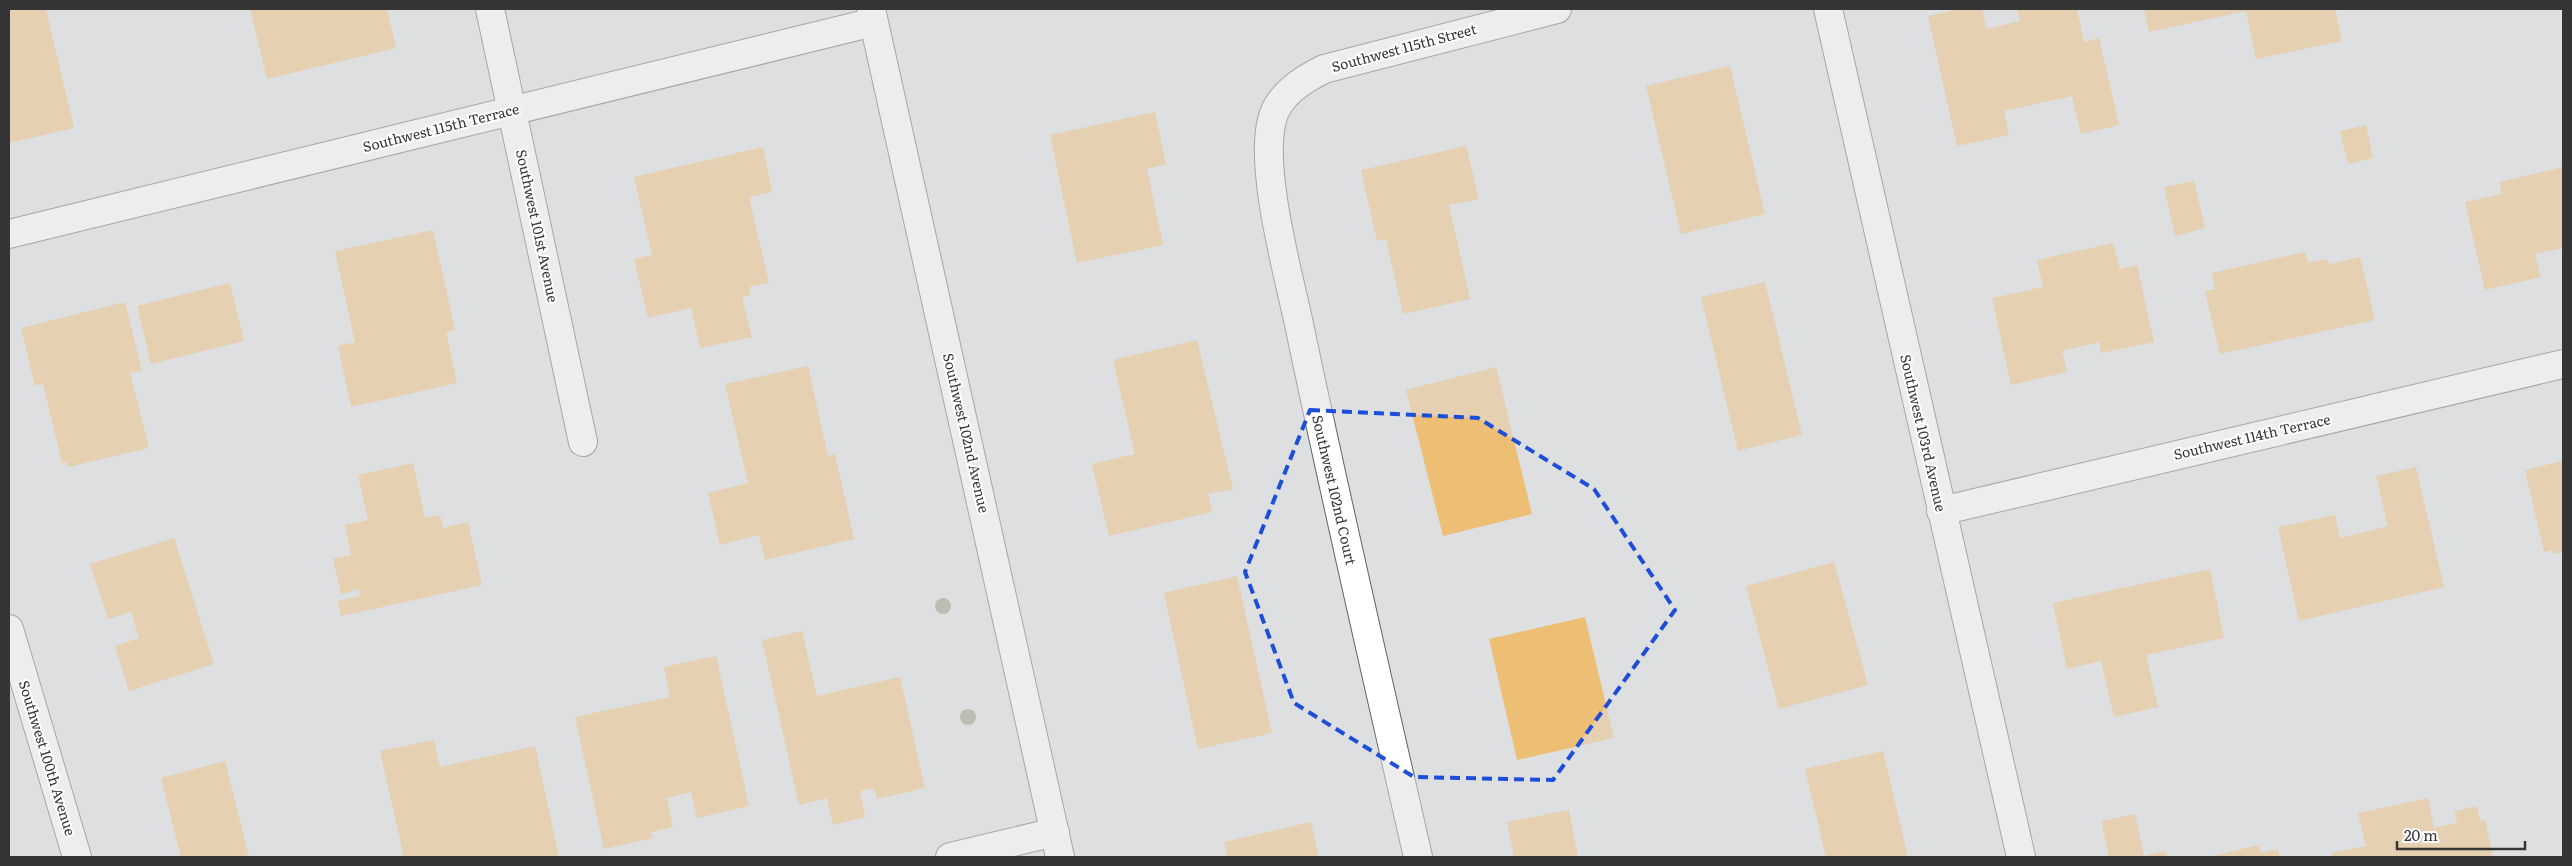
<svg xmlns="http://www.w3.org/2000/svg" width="2572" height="866" viewBox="0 0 2572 866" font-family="Literata,serif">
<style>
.building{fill:#edbf75}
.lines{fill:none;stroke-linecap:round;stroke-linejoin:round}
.minor-casing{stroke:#626365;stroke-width:30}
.minor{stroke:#fff;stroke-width:28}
.tree{fill:#959676}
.marked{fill:none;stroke:#1d4ed8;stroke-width:4;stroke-dasharray:10 6;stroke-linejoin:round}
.labels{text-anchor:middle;stroke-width:4;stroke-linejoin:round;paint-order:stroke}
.street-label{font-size:14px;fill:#353536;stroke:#fff}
</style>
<rect width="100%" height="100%" fill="#dedfe1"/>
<path class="building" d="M9 9H46L74 128 9 143Z
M250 9H387L396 48 267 79Z
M1959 9H1982L1987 29 2020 21 2017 9H2077L2084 42 2099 38 2119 125 2081 134 2072 96 2004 111 2009 135 1957 146 1928 16Z
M2144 9H2335L2342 41 2256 59 2246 11 2149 32Z
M1730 66 1765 214 1681 234 1646 86Z
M1155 112 1166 164 1147 169 1163 245 1077 263 1050 135Z
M2366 125 2373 158 2348 164 2340 131Z
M1466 146 1479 199 1449 205 1470 299 1403 314 1386 239 1377 241 1361 170Z
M763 147 772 192 749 197 769 283 749 287 751 295 742 297 752 337 700 348 691 308 648 318 634 259 652 255 634 177Z
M2563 167V248L2535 254 2541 277 2485 290 2465 202 2502 194 2499 182Z
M2194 181 2205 228 2175 236 2164 187Z
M433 230 455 330 446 332 457 383 351 407 338 346 355 342 335 251Z
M2113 243 2120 269 2137 265 2154 342 2101 353 2099 342 2062 351 2067 372 2011 385 1992 298 2043 287 2037 260Z
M2305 252 2308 263 2328 259 2329 264 2360 257 2375 320 2220 354 2205 291 2215 289 2212 273Z
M1765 282 1802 435 1738 451 1701 297Z
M230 283 244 341 151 364 137 306Z
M125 302 142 371 130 373 149 448 68 467 67 462 62 463 43 384 35 386 21 328Z
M1197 340 1233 489 1208 494 1212 512 1109 536 1092 464 1135 454 1113 360Z
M808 366 828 456 835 454 854 539 765 560 759 535 720 545 708 493 748 483 725 384Z
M1496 367 1532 514 1443 536 1406 390Z
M2563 461V552L2554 554 2553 550 2544 552 2525 470Z
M413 463 425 518 440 515 443 528 468 522 482 585 341 616 338 601 360 596 359 589 341 594 333 559 351 555 345 525 368 520 358 475Z
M2416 467 2444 587 2299 621 2278 527 2335 515 2340 538 2388 526 2376 476Z
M174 538 214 664 129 691 115 646 139 638 131 612 108 619 90 564Z
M1834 562 1868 685 1779 709 1746 586Z
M2210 569 2224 638 2146 655 2158 707 2114 717 2101 661 2067 669 2053 603Z
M1237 576 1272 733 1198 749 1164 593Z
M1585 617 1614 738 1517 760 1489 639Z
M802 631 817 696 900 677 925 788 877 799 874 788 860 791 865 817 833 825 827 798 799 805 762 640Z
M716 656 749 806 697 818 691 792 667 798 673 827 651 832 653 838 604 849 575 717 670 697 664 667Z
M434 740 440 767 535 746 559 857H404L380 751Z
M1883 751 1908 857H1826L1805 769Z
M225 761 249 857H181L161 778Z
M2428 798 2434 828 2457 823 2455 811 2477 806 2480 821 2485 820 2493 857H2332V853L2366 846 2358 813Z
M1569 810 1578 857H1514L1507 822Z
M2135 814 2144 856 2165 851 2167 857H2109L2101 821Z
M1311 822 1319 857H1227L1224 842Z
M2259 845 2261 853 2278 849 2280 857H2208Z"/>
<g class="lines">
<defs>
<path id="minor" d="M490 9 583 442
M871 9 1060 857
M1828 9 2021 857
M9 234 874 22
M1941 511 2563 364
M9 629 77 857
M950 857 1055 832
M1418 857C1378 681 1337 506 1300 329 1289 276 1259 170 1272 120 1278 95 1302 80 1324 69L1557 9"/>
</defs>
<use href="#minor" class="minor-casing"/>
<use href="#minor" class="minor"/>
</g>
<g class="tree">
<circle cx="943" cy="606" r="8"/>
<circle cx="968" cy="717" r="8"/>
</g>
<path d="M0 0H2572V866H0ZM1310 410 1478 418 1594 489 1675 610 1553 780 1414 777 1294 703 1245 572Z" fill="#dedfe1" fill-opacity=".55" fill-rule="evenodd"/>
<path class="marked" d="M1310 410 1478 418 1594 489 1675 610 1553 780 1414 777 1294 703 1245 572Z"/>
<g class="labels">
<g class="street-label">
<text transform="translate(1404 48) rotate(-15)" y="5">Southwest 115th Street</text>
<text transform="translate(441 128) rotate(-14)" y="5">Southwest 115th Terrace</text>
<text transform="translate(537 226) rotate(78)" y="5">Southwest 101st Avenue</text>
<text transform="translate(966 433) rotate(77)" y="5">Southwest 102nd Avenue</text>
<text transform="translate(1923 433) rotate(77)" y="5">Southwest 103rd Avenue</text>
<text transform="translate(2252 437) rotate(-13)" y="5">Southwest 114th Terrace</text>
<text transform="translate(1334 490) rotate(77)" y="5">Southwest 102nd Court</text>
<text transform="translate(47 758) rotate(73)" y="5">Southwest 100th Avenue</text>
</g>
</g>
<rect width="2572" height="866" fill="none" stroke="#353536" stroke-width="20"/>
<path d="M2397 841v8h128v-8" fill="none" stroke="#353536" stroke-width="2.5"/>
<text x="2404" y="841" font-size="15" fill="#353536" stroke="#ffffff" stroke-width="4" paint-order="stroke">20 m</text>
</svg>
